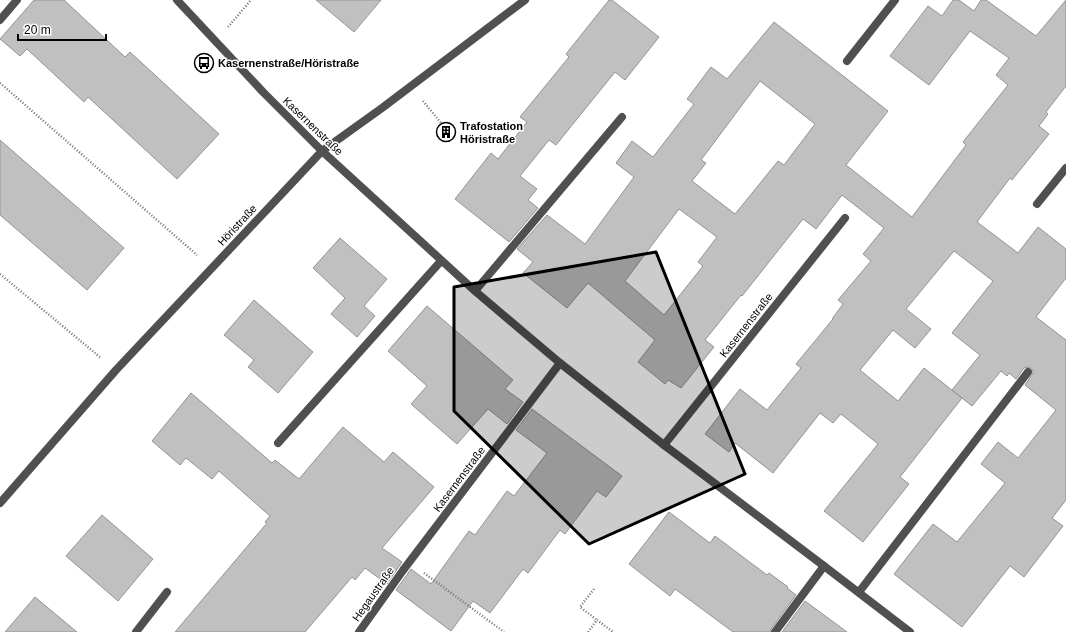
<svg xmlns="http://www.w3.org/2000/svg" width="1066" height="632" viewBox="0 0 1066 632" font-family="Arial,sans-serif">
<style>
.building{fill:#c0c0c0;stroke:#949494;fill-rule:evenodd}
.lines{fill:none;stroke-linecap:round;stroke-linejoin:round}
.path{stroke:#727272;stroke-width:2.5;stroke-dasharray:1 2;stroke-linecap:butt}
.lane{stroke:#505050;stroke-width:8}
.street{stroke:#505050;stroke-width:8}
.marked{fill:#000;fill-opacity:0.2;stroke:#000;stroke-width:3;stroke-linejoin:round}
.labels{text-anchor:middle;stroke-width:3;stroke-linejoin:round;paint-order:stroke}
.poi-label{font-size:11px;font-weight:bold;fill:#000;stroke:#fff;text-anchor:start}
.street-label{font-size:11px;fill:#000;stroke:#fff}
</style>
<rect width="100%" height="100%" fill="#fff"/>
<path class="building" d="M34 0H64L125 57 130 52 219 134 177 179 88 97 84 102 27 49 20 56 0 39Z
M316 0H381L354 32Z
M609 0H612L659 37 625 80 615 72 556 145 549 140 520 176 537 189 528 200 538 208 509 242 455 199 491 153 498 159 527 122 520 117 569 57 566 54Z
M953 0H959L974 11 981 0H986L1036 36 1066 0V86L1046 112 1048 114 1039 126 1049 134 1012 180 1010 178 977 222 1018 253 1038 227 1066 249V278L1036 317 1066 340V500L1052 518 1063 526 1024 577 1010 566 962 627 894 574 933 524 957 542 1005 483 981 464 998 442 1018 458 1056 410 1025 385 1033 373V370L1029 367 1024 368 1016 379 1009 373 1007 376 1001 371 972 406 952 390 980 355 952 333 993 281 954 251 906 309 931 329 915 348 893 330 860 370 898 401 924 368 962 398 900 477 909 484 863 542 824 511 878 444 841 414 833 423 820 413 773 473 735 443 729 452 705 434 740 389 767 410 801 368 796 364 833 319H832L843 304 838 300 871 261 863 254 884 228 842 195 816 229 803 219 742 296 741 295 705 340 714 347 681 388 668 380 665 384 638 362 655 340 588 283 567 308 523 273 533 262 517 249 547 215 585 244 634 177 616 163 632 141 653 157 694 104 687 99 711 67 727 79 774 22 888 111 846 165 912 217 966 145 963 142 1008 85 996 75 1009 58 970 31 929 85 890 56 928 6 942 16ZM760 81 815 124 784 165 778 161 753 192 735 214 692 181 706 163 701 160ZM679 209 717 237 698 262 703 266 664 315 625 281Z
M0 140 124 248 87 290 0 215Z
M340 238 387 279 364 306 375 316 357 337 331 314 345 298 313 268Z
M254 300 313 352 278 393 248 367 254 360 224 335Z
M427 306 513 380 505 389 523 402 507 424 488 409 457 444 411 404 427 386 388 351Z
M191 393 272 463 275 460 299 479 343 427 384 462 393 452 434 487 382 548 402 562 387 584 365 568 355 580 352 577 305 632H175L267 523 265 522 270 516 219 471 212 479 186 458 180 465 152 441Z
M532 409 622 476 606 497 597 491 565 534 560 530 528 573 523 569 490 613 473 601 451 631 396 590 411 569 431 584 469 531 475 535 507 491 514 496 547 453 516 430Z
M669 512 710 543 715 536 767 575 769 573 788 587 787 588 796 595 771 629 770 632H733L675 589 670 596 629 564Z
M102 515 153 559 118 601 66 556Z
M35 597 77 632H5Z
M805 601 847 632H782Z"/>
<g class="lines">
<path class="path" d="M228 27 251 0
M0 83 197 255
M423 101 441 123
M0 274 101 358
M424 573 504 632
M594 589 580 607 597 620
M588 632 597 620 613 632"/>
<path class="lane" d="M847 61 895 0
M1037 204 1066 168
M475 291 622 117
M278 443 441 261
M664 445 845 218
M404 569 560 363
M859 592 1028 372
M775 632 824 566"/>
<path class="street" d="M177 0 263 92 322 151 475 291 560 363 664 445 824 566 910 632
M0 20 17 0
M0 503 116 370 322 151 382 108 525 0
M136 632 167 592
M359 632 404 569"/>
</g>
<path class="marked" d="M656 252 745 474 589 544 454 411V287Z"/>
<defs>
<symbol id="bus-ring" viewBox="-11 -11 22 22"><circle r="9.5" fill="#fff" stroke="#000" stroke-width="1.5"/><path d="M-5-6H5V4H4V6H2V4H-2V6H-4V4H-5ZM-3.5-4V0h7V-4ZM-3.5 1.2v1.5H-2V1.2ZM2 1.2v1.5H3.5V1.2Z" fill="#000"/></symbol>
<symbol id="building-ring" viewBox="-11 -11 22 22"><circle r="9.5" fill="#fff" stroke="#000" stroke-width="1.5"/><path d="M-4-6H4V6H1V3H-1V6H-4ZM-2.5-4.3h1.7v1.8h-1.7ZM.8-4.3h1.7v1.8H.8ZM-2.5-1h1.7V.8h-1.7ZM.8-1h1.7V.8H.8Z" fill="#000"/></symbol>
</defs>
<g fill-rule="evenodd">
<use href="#bus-ring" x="193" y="52" width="22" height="22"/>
<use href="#building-ring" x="435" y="121" width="22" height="22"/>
</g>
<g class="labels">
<g class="poi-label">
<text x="218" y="67">Kasernenstraße/Höristraße</text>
<text x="460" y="130">Trafostation<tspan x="460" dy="13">Höristraße</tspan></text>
</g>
<g class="street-label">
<text transform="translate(313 126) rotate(44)" y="4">Kasernenstraße</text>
<text transform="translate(237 225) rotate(-47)" y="4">Höristraße</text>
<text transform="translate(746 325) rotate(-52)" y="4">Kasernenstraße</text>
<text transform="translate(459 479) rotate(-53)" y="4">Kasernenstraße</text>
<text transform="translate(373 594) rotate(-55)" y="4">Hegaustraße</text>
</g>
</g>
<path d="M18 34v6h88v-6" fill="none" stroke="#000000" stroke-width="2"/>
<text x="24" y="34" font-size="12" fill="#000000" stroke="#ffffff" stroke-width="3" paint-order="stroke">20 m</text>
</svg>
